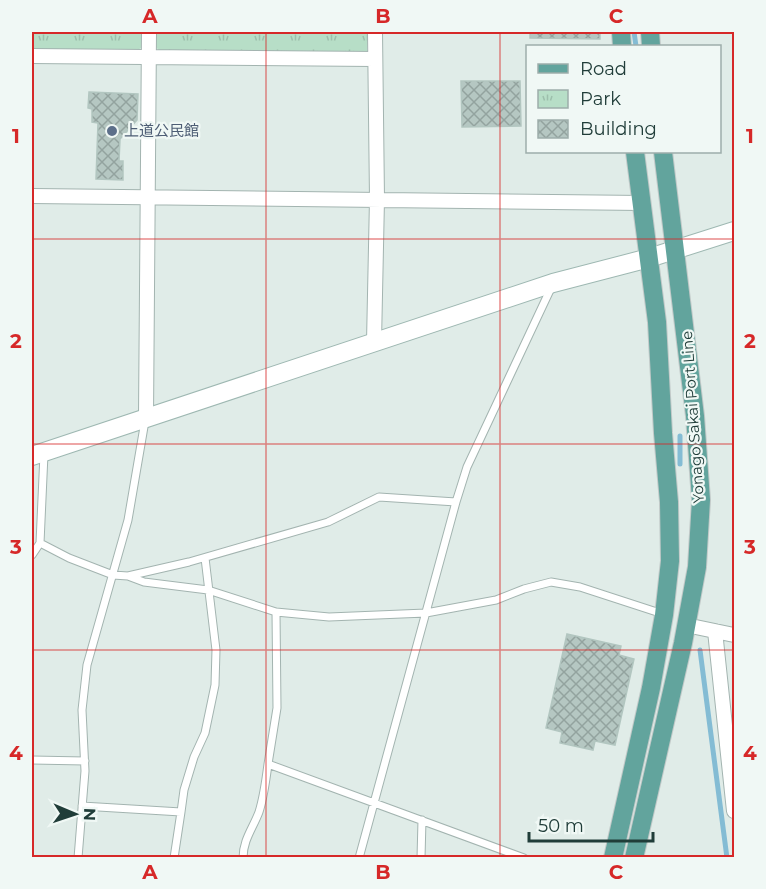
<svg xmlns="http://www.w3.org/2000/svg" width="766" height="889" viewBox="0 0 766 889" font-family="Montserrat,'Noto Sans JP',sans-serif">
<style>
.park{fill:url(#park-tufts)}
.lines{fill:none;stroke-linecap:round;stroke-linejoin:round}
.stream{stroke:#84bcd4;stroke-width:5}
.building{fill:url(#building-cross-hatch);stroke:#b2c6c0;stroke-width:1.5}
.lane-casing{stroke:#a3b4b0;stroke-width:9}
.street-casing{stroke:#a3b4b0;stroke-width:16}
.secondary-casing{stroke:#9eb8b2;stroke-width:20}
.primary-casing{stroke:#c1c9c8;stroke-width:20}
.lane{stroke:#fff;stroke-width:7}
.street{stroke:#fff;stroke-width:14}
.secondary{stroke:#fff;stroke-width:18}
.primary{stroke:#62a49d;stroke-width:18}
.grid{fill:none;stroke:#d62828;stroke-width:1.5;stroke-opacity:0.55}
.service-dot{fill:#5c6f8a;stroke:#f0f8f5;stroke-width:2}
.labels{text-anchor:middle;stroke-width:4.5;stroke-linejoin:round;paint-order:stroke}
.service-label{font-size:15px;fill:#4e5e75;stroke:#f0f8f5;text-anchor:start}
.street-label{font-size:15px;fill:#203d39;stroke:#f0f8f5}
.neatline{fill:none;stroke:#d62828;stroke-width:2}
.grid-label{font-size:20px;text-anchor:middle;font-weight:bold;fill:#d62828}
</style>
<defs>
<pattern id="park-tufts" width="24" height="20" patternUnits="userSpaceOnUse" patternTransform="scale(1.5)"><rect width="24" height="20" fill="#b7dec7"/><path d="M3 7l-1-3M5 7V3M7 7l1-3M15 17l-1-3M17 17v-4M19 17l1-3" fill="none" stroke="#9dbfac"/></pattern>
<pattern id="building-cross-hatch" width="8" height="8" patternUnits="userSpaceOnUse" patternTransform="scale(1.5)"><rect width="8" height="8" fill="#b5c7c2"/><path d="M0 0l8 8M0 8l8-8" fill="none" stroke="#93a39f"/></pattern>
</defs>
<rect width="100%" height="100%" fill="#e0ece8"/>
<path class="park" d="M32 32H141V48L134 52 32 51Z
M156 32H368L367 51 363 55 161 53 156 47Z"/>
<g class="lines">
<path class="stream" d="M634 32 636 46
M680 436V464
M700 650 727 858"/>
</g>
<path class="building" d="M530 32H600V39L530 38Z
M461 81H520L521 126 462 127Z
M89 92 138 94 137 120 120 139 119 161H123V180L96 179 98 123 92 122V109L88 108Z
M567 634 621 646 619 655 634 659 615 745 595 741 593 750 560 743 562 732 546 728Z"/>
<g class="lines">
<defs>
<path id="lane" d="M44 454 40 543 69 558 113 575 128 576 189 562 328 522 379 497 456 502 467 467 551 288
M32 555 40 543
M128 576 144 582 208 590 276 612 277 708 268 764 524 858
M276 612 329 617 426 613 496 600 524 589 551 582 580 587 663 614
M32 760 85 761
M82 806 181 812 184 790 194 757 205 733 215 685 216 650 205 558
M78 858 85 771 82 710 87 665 128 520 145 421
M174 858 181 812
M243 858C243 840 253 828 259 812 264 796 266 780 268 764
M359 858 456 502
M421 858 422 820"/>
<path id="street" d="M32 56 375 59
M32 196 642 203
M374 342 377 199 375 32
M146 417 149 32
M686 625 734 635
M715 631 734 811"/>
<path id="secondary" d="M32 456 553 283 649 258 734 231"/>
<path id="primary" d="M621 32 622 46
M650 32 651 46
M613 858 651 688 664 615 670 561 669 502 663 433 657 322 635 152
M634 858 683 643 697 567 701 500 695 416 663 152"/>
</defs>
<use href="#lane" class="lane-casing"/>
<use href="#street" class="street-casing"/>
<use href="#secondary" class="secondary-casing"/>
<use href="#primary" class="primary-casing"/>
<use href="#lane" class="lane"/>
<use href="#street" class="street"/>
<use href="#secondary" class="secondary"/>
<use href="#primary" class="primary"/>
</g>
<path class="grid" d="M266 32V858M500 32V858M32 239H734M32 444H734M32 650H734"/>
<circle class="service-dot" cx="112" cy="131" r="6"/>
<g class="labels">
<g class="service-label">
<text x="124" y="136">上道公民館</text>
</g>
<g class="street-label">
<text transform="translate(693 417) rotate(-94)" y="5">Yonago Sakai Port Line</text>
</g>
</g>
<rect width="766" height="889" fill="none" stroke="#f0f8f5" stroke-width="66"/>
<rect x="526" y="45" width="195" height="108" fill="#f0f8f5" stroke="#9dadaa" stroke-width="1.5"/>
<rect x="538" y="64" width="30" height="9" fill="#62a49d" stroke="#9dadaa" stroke-width="1.5"/>
<text x="580" y="75" font-size="18" fill="#203d39">Road</text>
<rect x="538" y="90" width="30" height="18" fill="url(#park-tufts)" stroke="#9dadaa" stroke-width="1.5"/>
<text x="580" y="105" font-size="18" fill="#203d39">Park</text>
<rect x="538" y="120" width="30" height="18" fill="url(#building-cross-hatch)" stroke="#9dadaa" stroke-width="1.5"/>
<text x="580" y="135" font-size="18" fill="#203d39">Building</text>
<g transform="translate(75 814) rotate(92)" stroke="#f0f8f5" stroke-width="4.5" paint-order="stroke">
<path d="M0-4.5L10 22L0 15L-10 22Z" fill="#203d39"/>
<text y="-9" font-size="16" font-weight="bold" text-anchor="middle" fill="#203d39">N</text>
</g>
<path d="M529 832v9h124v-9" fill="none" stroke="#203d39" stroke-width="3"/>
<text x="538" y="832" font-size="18" fill="#203d39" stroke="#f0f8f5" stroke-width="4.5" paint-order="stroke">50 m</text>
<rect x="33" y="33" width="700" height="823" class="neatline"/>
<g class="grid-label">
<text x="150" y="23">A</text>
<text x="383" y="23">B</text>
<text x="616" y="23">C</text>
<text x="16" y="143">1</text>
<text x="750" y="143">1</text>
<text x="16" y="348">2</text>
<text x="750" y="348">2</text>
<text x="16" y="554">3</text>
<text x="750" y="554">3</text>
<text x="16" y="760">4</text>
<text x="750" y="760">4</text>
<text x="150" y="879">A</text>
<text x="383" y="879">B</text>
<text x="616" y="879">C</text>
</g>
</svg>
